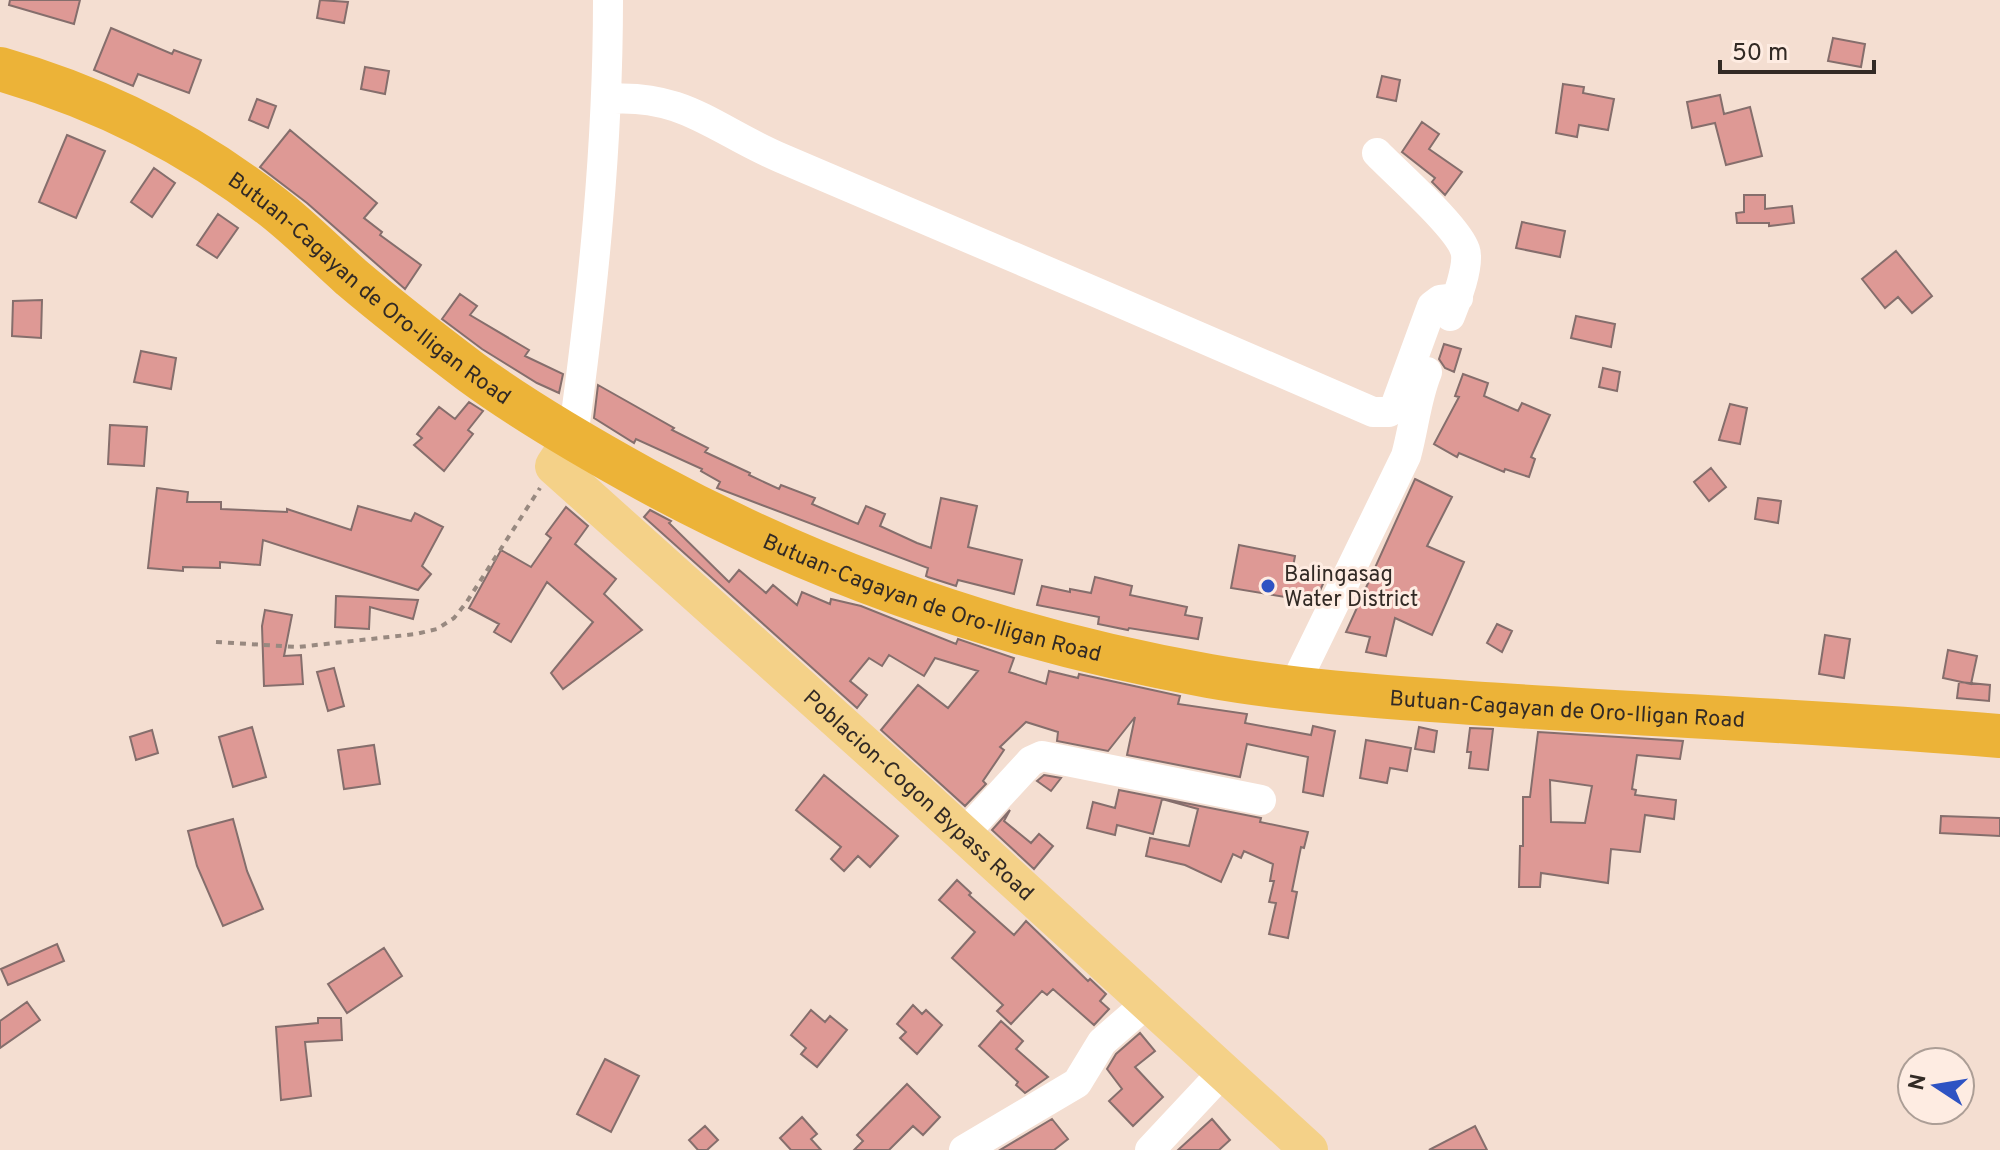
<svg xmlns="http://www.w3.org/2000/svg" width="2000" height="1150" viewBox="0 0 2000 1150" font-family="Overpass,sans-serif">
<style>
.building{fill:#de9995;stroke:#856e6c;stroke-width:2;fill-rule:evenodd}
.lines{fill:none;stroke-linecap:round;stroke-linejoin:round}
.path{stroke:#988980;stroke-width:4;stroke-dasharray:6 6;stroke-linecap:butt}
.minor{stroke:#fff;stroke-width:30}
.major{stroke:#f4d188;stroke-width:38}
.highway{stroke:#ecb338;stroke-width:44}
.poi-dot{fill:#2e53c3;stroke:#feece2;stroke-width:3}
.labels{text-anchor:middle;stroke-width:6;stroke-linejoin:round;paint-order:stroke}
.street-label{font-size:22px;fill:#322a25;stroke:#feece2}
.poi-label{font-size:22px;fill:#322a25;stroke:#feece2;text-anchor:start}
</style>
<rect width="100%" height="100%" fill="#f4ded1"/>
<path class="building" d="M10 0H80L74 24 9 5Z
M320 0 348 2 344 23 317 18Z
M111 28 172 54 174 50 201 60 189 93 138 74 133 86 94 70Z
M1833 38 1865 44 1861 67 1828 61Z
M365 67 389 71 385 94 361 89Z
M1382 76 1400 80 1396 101 1377 97Z
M1563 84 1584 87 1583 93 1614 99 1608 130 1579 125 1577 137 1556 133Z
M1720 95 1724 114 1750 107 1762 156 1726 165 1715 123 1692 128 1687 102Z
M257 99 276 106 268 128 249 120Z
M1422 122 1439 134 1429 149 1462 172 1445 195 1432 182 1435 178 1402 152Z
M290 130 377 203 364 218 382 232 380 235 421 265 405 289 307 203 260 167Z
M67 135 105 151 76 218 39 202Z
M154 168 175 183 152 217 131 202Z
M1744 195H1765V209L1792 206 1794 223 1769 226V223H1737L1736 213 1744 212Z
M218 214 238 228 217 258 197 245Z
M1522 222 1565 231 1560 257 1516 248Z
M1896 251 1932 296 1912 313 1898 297 1885 308 1862 279Z
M460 294 477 306 470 315 529 350 525 356 563 374 559 393 537 383 482 349 442 319Z
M42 300 41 338 12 336 13 301Z
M1576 316 1615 324 1611 347 1571 338Z
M1444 344 1461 349 1454 372 1445 368 1439 359Z
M141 351 176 358 171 389 134 382Z
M1603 368 1620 372 1617 391 1599 387Z
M1463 374 1488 383 1484 396 1518 411 1522 403 1550 415 1531 457 1535 459 1529 477 1505 469 1504 472 1459 453 1457 457 1434 444 1459 397 1455 396Z
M598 385 674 428 672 430 708 448 705 452 750 473 749 475 779 489 781 485 815 498 812 504 858 524 866 506 885 514 880 526 917 543 931 548 941 498 977 506 968 547 1022 560 1014 594 958 580 956 586 928 577 926 576 928 568 717 488 720 482 701 471 702 469 636 439 634 443 594 418Z
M469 402 483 411 468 430 473 434 444 471 414 445 422 438 417 434 439 407 455 419Z
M1730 404 1747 408 1740 444 1719 440Z
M110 425 147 427 144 466 108 464Z
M1711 468 1726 487 1709 501 1694 482Z
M1415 479 1452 497 1427 546 1464 562 1432 635 1395 618 1386 656 1366 652 1370 637 1346 632Z
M157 488 188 492 187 502H221V509L287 512V509L351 530 358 506 411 521 415 513 443 527 422 566 431 574 418 590 263 540 260 565 220 562V568L183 567V571L148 568Z
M1758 498 1781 501 1778 523 1755 519Z
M566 507 588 526 575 544 616 579 604 594 642 630 563 689 551 673 593 622 547 582 511 642 494 632 499 624 469 608 501 550 531 567 551 538 546 534Z
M650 510 671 521 669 523 729 582 739 570 766 593 773 585 797 605 802 592 830 604 831 599 861 606 956 644 958 639 1014 658 1009 672 1046 684 1049 671 1078 678 1079 674 1180 696 1178 704 1247 714 1245 723 1311 735 1313 726 1335 731 1323 796 1303 792 1308 757 1247 744 1240 777 1127 755 1135 717 1108 751 1057 741 1058 732 1026 722 1000 747 1004 750 983 781 986 784 965 806 881 730 918 685 948 708 978 671 935 658 924 676 889 655 882 666 869 658 850 681 867 695 857 708 644 517Z
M1239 545 1295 556 1293 567 1327 575 1315 602 1231 588Z
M1095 577 1132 586 1130 595 1187 607 1185 615 1202 618 1198 639 1129 628 1128 630 1098 624 1099 617 1037 605 1042 586 1070 592V589L1091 593Z
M336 596 359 597 418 600 413 619 370 607 369 629 335 627Z
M265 610 292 615 284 656 301 655 303 684 264 686 262 626Z
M1497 624 1512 631 1502 652 1487 643Z
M1825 635 1850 639 1844 678 1819 674Z
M1948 650 1977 656 1971 684 1943 678Z
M334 668 344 706 328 711 317 672Z
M1959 682 1990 685 1989 701 1957 698Z
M252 727 266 777 233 787 219 737Z
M1419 727 1437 731 1434 752 1415 749Z
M1470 728 1493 729 1488 770 1469 768 1471 752H1467Z
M152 730 158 753 136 760 130 737Z
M1538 732 1683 741 1680 759 1637 755 1632 789 1636 790 1635 795 1676 800 1674 819 1645 815 1640 852 1611 849 1608 883 1541 873 1540 887H1519L1520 846H1523V797H1530ZM1550 780 1592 786 1585 823 1551 822Z
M1366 740 1411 748 1407 771 1390 768 1387 783 1360 778Z
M374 745 380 784 344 789 338 750Z
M824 775 898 836 870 867 858 856 844 871 831 859 841 847 796 810Z
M1044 775 1061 778 1051 791 1037 781Z
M1119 790 1261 818 1260 822 1308 832 1304 848 1301 847 1292 891 1297 892 1288 938 1269 934 1276 903 1269 902 1274 881H1270L1273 864 1244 851 1241 858 1233 854 1221 882 1185 865 1146 856 1150 838 1189 846 1198 809 1162 799 1153 834 1117 825 1115 835 1087 828 1093 802 1115 808Z
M1010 810 1004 821 1031 843 1039 834 1053 846 1034 869 992 830Z
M1941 816 2000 818V836L1940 833Z
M233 819 247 871 263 909 223 926 197 866 188 831Z
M957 880 971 893 969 895 1014 935 1026 921 1088 981 1090 979 1106 994 1100 1001 1109 1009 1094 1025 1053 989 1047 995 1042 991 1011 1024 997 1011 1003 1005 952 958 975 932 939 900Z
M57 944 64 961 8 985 1 969Z
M384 948 402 976 347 1013 328 984Z
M27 1002 40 1020 0 1048V1021Z
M913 1005 922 1014 926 1010 942 1025 917 1054 900 1038 906 1032 897 1024Z
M811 1010 825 1022 830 1016 847 1030 817 1067 801 1054 806 1048 791 1035Z
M318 1018H341L342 1040 305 1042 311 1096 281 1100 276 1027 318 1023Z
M1001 1021 1023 1041 1016 1049 1048 1077 1025 1093 1016 1085 1018 1082 979 1046Z
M1140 1033 1155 1051 1135 1067 1163 1097 1133 1126 1109 1101 1122 1089 1107 1069 1116 1054Z
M605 1059 639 1076 611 1132 577 1114Z
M907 1084 940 1117 923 1135 913 1126 889 1150H854L863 1141 857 1135Z
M802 1117 817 1134 811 1139 821 1150H791L780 1138Z
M1052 1119 1068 1139 1054 1150H1000Z
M1212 1119 1230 1140 1219 1150H1178Z
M705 1126 718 1140 707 1150H698L689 1140Z
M1475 1126 1487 1150H1429Z"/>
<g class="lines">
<path class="path" d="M216 642 298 647 416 634 437 629 454 618 466 603 540 488"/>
<path class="minor" d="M607 99C684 93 715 130 781 158 979 242 1176 326 1373 412H1389L1395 407 1432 306 1440 300 1458 298
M1377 153C1397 174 1457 226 1465 250 1470 264 1456 302 1450 316
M573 437C593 292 608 147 608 0
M1293 688 1406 456C1414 427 1416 399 1427 372
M963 835 1031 761 1042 756 1261 800
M964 1150 1077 1083 1102 1042 1147 1003
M1150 1150 1223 1072"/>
<path class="major" id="s1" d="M573 437 554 466 914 789 1309 1150"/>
<path class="highway" id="s2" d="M0 69C98 97 189 142 270 205 299 227 324 253 351 277 390 310 430 341 471 372 524 411 588 448 646 480 822 576 1012 641 1209 676 1305 693 1403 698 1501 705 1667 716 1834 722 2000 736"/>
</g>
<circle class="poi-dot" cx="1268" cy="586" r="8"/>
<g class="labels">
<g class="street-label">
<text dy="8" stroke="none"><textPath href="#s2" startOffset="434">Butuan-Cagayan de Oro-Iligan Road</textPath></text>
<text dy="8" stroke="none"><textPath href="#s2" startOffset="1082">Butuan-Cagayan de Oro-Iligan Road</textPath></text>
<text dy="8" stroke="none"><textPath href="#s2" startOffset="1730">Butuan-Cagayan de Oro-Iligan Road</textPath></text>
<text dy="8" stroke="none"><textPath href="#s1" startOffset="526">Poblacion-Cogon Bypass Road</textPath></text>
</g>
<g class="poi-label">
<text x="1284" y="581">Balingasag<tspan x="1284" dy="25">Water District</tspan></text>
</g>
</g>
<g transform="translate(1936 1086) rotate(282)"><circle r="38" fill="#feece2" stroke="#ac9e96" stroke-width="2"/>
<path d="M0-6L14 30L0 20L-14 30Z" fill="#2e53c3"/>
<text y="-12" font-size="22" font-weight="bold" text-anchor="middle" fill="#322a25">N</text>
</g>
<path d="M1720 60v12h154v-12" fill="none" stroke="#322a25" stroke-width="4"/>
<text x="1732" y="60" font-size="24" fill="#322a25" stroke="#feece2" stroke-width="6" paint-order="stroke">50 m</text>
</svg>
